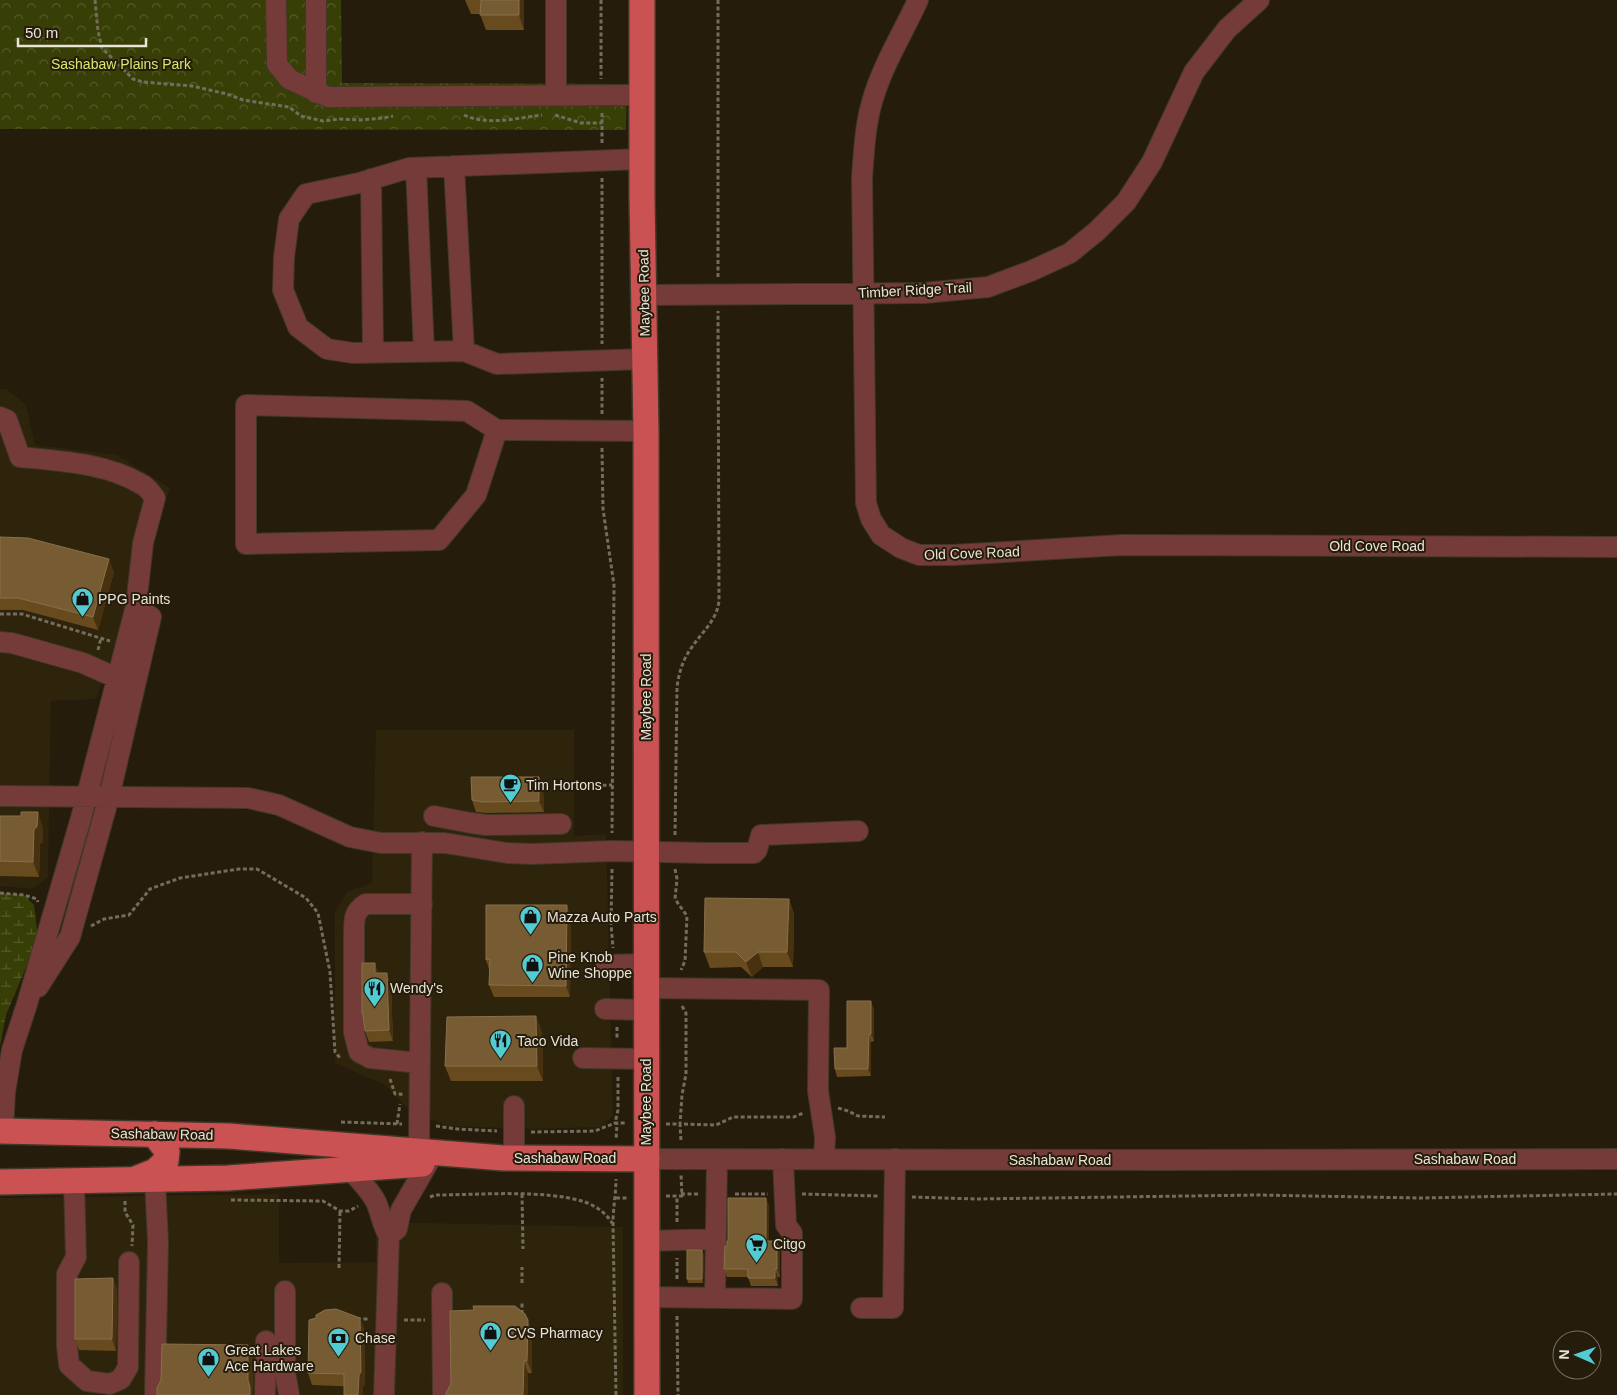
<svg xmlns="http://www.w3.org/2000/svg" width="1617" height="1395" viewBox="0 0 1617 1395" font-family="Arial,sans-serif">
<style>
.built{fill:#2e230b}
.wetland{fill:url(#wetland-marsh)}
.park{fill:url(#park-crowns)}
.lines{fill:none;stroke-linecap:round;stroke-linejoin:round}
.minor-casing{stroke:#403828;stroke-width:22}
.major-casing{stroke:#403828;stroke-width:28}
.path{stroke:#746c5d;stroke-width:3;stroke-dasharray:4 2.5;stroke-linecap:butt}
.minor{stroke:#753b39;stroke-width:20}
.major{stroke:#cb5252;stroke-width:25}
.wall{fill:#684a1f}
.shaded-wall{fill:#47310f}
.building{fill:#765b33;stroke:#88704d}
.labels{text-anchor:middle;stroke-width:4;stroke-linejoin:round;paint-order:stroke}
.park-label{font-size:14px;fill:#d4e96b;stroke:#251c0b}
.street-label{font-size:14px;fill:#e9e3d8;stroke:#251c0b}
.poi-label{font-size:14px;fill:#e9e3d8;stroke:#251c0b;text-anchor:start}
</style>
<defs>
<pattern id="wetland-marsh" width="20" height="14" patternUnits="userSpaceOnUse" patternTransform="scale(1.25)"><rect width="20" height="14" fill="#373f06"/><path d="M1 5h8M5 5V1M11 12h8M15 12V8" fill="none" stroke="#545b2a"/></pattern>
<pattern id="park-crowns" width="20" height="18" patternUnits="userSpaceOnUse" patternTransform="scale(1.25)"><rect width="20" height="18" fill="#373f06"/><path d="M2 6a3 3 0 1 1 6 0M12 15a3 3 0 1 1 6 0" fill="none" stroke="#545b2a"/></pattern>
</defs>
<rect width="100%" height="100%" fill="#251c0b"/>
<path class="built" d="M0 389H7L26 405 35 445 117 455 170 488 96 699 51 701 48 877 34 889 0 886Z
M376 730H574V836L606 834 613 1116 600 1127 531 1129 448 1126 411 1112 385 1085 335 1063V912L347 892 372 883Z
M279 1194V1263L376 1262V1222L623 1227V1395H0V1198Z"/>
<path class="wetland" d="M0 893 24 895 34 905 38 939 6 1015 0 1046Z"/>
<path class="park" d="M0 0H341L342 83 627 84 626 130 0 129Z"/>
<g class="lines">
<defs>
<path id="minor" d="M276 0 277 64 289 79 328 97 641 95
M316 0V93
M918 0C903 33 882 66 872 102 865 126 864 152 862 178L866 503 871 519 881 535 901 548 919 555H953L1122 545 1617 547
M556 95V0
M641 159 409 168 359 183 306 194 289 219 284 257 283 290 298 327 327 349 353 353 464 351 497 364 645 359
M454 166 464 351
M416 168 424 352
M371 179 373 352
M644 295 924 293 988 287 1031 271 1070 253 1097 231 1126 202 1152 162 1194 72 1227 29 1259 0
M0 417 7 420 20 457C59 461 106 463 141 484 147 486 151 493 155 498L143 543 136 606 81 818 27 1004 12 1050 5 1092 3 1131
M497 430 467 411 246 405V544L439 540 476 495 497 430 646 431
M0 642 12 643 83 663 128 683
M0 796 248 798 279 805 350 837 381 843H445L507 853 532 854 612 851 707 853H754L757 850 761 835 858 831
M434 816 471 823 486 825 561 824
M606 965 645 964
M38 987 70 937 109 797 151 617 136 606
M645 988 819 990 818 1091 825 1137 824 1159
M605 1009 646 1010
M583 1058 646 1059
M420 1063 370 1058 359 1052 354 1033V932C354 919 354 911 366 904H422
M514 1106V1158
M419 1151 422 842
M647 1159 1162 1160 1617 1159
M350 1169C359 1180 370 1190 376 1202 381 1213 382 1225 389 1236L384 1395
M155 1180 158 1242 155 1395
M74 1181 76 1257 67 1274V1346L69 1365 87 1381 110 1384 121 1379 128 1367 129 1262
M389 1236 397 1229 401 1210 428 1163
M647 1241 716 1239
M285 1291V1372L289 1395
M442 1293 443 1395
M647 1297 792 1299V1233L786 1225 783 1159
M715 1298 717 1159
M861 1308H893L895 1159
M265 1395 266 1341"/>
<path id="major" d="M642 0V198L646 431 647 1395
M0 1131 229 1136 503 1158 647 1159
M135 1179 155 1171 166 1161 167 1151 154 1134
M0 1182 228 1178 422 1164"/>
</defs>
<use href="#minor" class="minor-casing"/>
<use href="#major" class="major-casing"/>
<path class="path" d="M95 0 98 31 102 48 133 79 143 82 192 86 227 94 243 100 289 107 301 116 323 121 340 119 360 120 383 118 393 116
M601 0V79
M718 0V277
M602 113V144
M464 115C487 126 517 118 542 115
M555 115 581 123H602
M602 178V344
M602 414V378
M602 448 603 509 614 585 612 833
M0 614H22L110 641
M98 650 101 638
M539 786H552
M570 786 612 785
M675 835 677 687C679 672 683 659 692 647 702 632 718 619 719 600L718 311
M612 869 611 924 613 948
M675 869 677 879 675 899 687 916 685 961 681 970
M0 893 24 895 37 899 38 902
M91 926 104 919 129 915 150 889 180 878 239 869H257L306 898 318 913 330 972 335 1052 341 1059
M682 1006 686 1013V1074L682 1095 680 1124 716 1125 733 1117H794L803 1113
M617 1027V1040
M618 1077V1110L615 1123H627
M390 1079 395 1094H401V1096
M838 1108 848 1111 858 1116 885 1117
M341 1122 402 1124
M397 1124 400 1104
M666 1124H680L681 1141
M436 1126 457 1129 497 1131
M531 1132 595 1131 615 1123 617 1124 616 1140
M522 1194 523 1249
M681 1194H698
M735 1194H768
M802 1194 878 1196
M666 1196H682L681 1175
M430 1197 435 1195C478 1195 545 1189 585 1202 596 1206 606 1213 612 1223
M912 1197 976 1199 1257 1195 1420 1198 1617 1194
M616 1198H628
M231 1200 323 1201 340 1211H349L358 1206
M125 1201V1212L133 1225 132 1246
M677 1222V1196
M339 1268 340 1211
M677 1279V1258
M522 1283V1267
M522 1314V1301
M677 1316 678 1395
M357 1319H370
M404 1320H425
M616 1395 613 1223C613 1208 616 1194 616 1179"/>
<use href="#minor" class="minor"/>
<use href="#major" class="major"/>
</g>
<path class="wall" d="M465 0H524V30H486L480 14H471Z
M0 537 114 572 98 630 23 610H0Z
M539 777 543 788 544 812 487 813 476 812 472 800Z
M0 816 43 827V842L40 844 39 877 0 876Z
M789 899 794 914 793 967H763L752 977 741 967 710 968 704 952Z
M571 916 570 997H494L489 985 490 972 486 960Z
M378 973 391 985 393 1041 369 1042 365 1031 363 1019 362 1014Z
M874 1009V1041L871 1042V1076L837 1077 835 1069 847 1048Z
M542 1031 543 1081H451L445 1066Z
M766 1198 769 1206V1241H777L780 1249V1277H778V1286H751L748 1277H727L724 1269 727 1246 728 1241Z
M704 1254 703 1283H688L687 1279Z
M113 1278 117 1290 116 1351 79 1350 75 1339Z
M316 1318H360L364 1329 365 1384 363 1387 312 1385 308 1373Z
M532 1332V1373H528V1395H446Z"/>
<path class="shaded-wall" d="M519 0H524V30L519 15Z
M109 559 114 572 98 630 93 617Z
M539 777 543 788 544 812 539 801Z
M38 812 43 827V842L40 844 39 877 33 862 34 829Z
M789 899 794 914 793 967 787 952Z
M567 905 571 916 570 997 566 986Z
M758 952 763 967 752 977 746 962Z
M375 963 379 974 375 973Z
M387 973 391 985 393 1041 389 1030Z
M871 1001 874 1009V1041L871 1034Z
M536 1016 542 1031 543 1081 537 1066Z
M869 1034 871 1042V1076L868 1069Z
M766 1198 769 1206V1249L766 1241Z
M777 1241 780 1249V1277L777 1269Z
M702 1250 704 1254 703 1283 702 1279Z
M775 1269 778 1277V1286L775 1278Z
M113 1278 117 1290 116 1351 112 1339Z
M360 1318 364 1329 365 1384 363 1387V1395H358Z
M528 1320 532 1332V1373L527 1361Z
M248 1345 254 1360 253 1395H250L248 1380Z
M524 1361 528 1373V1395H523Z"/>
<path class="building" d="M481 0H519V15H480Z
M0 537 28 538 109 559 93 617 18 598H0Z
M471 777H539V801L483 802 472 800Z
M21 812H38L37 827 34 829 33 862 0 861V816H21Z
M705 898 789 899 787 952H758L746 962 736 952H704Z
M486 905H567L566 986 489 985 490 959 486 960Z
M362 963H375V973H387L389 1030 365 1031 363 1014H362Z
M847 1001H871V1034H869L868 1069H835L834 1048H847Z
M536 1016 537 1066H445L447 1017Z
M728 1198H766V1241H777V1269H775V1278H748V1269H724L725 1246H727V1241H728Z
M687 1250H702V1279H687Z
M113 1278 112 1339H75V1279Z
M473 1306H515L525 1314 528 1320 527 1361H524L523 1395H446V1393L451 1384 450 1311 474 1310Z
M336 1309 360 1318 361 1372 359 1375 358 1395H344V1374L308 1373 309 1320 316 1318V1315L325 1310Z
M162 1344 248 1345V1380L250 1387V1395H157V1388L161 1380Z"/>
<defs>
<symbol id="shop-pin" viewBox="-11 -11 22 30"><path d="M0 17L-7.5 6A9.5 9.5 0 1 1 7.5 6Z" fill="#51ccd3" stroke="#251c0b"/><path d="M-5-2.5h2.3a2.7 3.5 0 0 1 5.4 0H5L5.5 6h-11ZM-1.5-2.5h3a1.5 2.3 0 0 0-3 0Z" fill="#111"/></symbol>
<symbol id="cafe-pin" viewBox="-11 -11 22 30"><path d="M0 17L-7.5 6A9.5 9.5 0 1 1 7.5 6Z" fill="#51ccd3" stroke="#251c0b"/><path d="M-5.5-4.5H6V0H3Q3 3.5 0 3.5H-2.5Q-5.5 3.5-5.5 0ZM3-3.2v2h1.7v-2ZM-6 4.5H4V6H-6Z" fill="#111"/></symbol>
<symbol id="restaurant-pin" viewBox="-11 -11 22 30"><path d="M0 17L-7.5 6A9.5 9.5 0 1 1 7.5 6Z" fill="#51ccd3" stroke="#251c0b"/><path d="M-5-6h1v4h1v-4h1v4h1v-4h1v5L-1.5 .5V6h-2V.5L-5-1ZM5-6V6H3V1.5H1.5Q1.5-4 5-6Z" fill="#111"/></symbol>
<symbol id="supermarket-pin" viewBox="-11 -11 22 30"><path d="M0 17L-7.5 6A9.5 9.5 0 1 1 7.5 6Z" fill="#51ccd3" stroke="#251c0b"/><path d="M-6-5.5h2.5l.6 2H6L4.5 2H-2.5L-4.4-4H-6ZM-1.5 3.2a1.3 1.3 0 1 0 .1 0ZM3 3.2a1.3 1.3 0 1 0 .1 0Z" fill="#111"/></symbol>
<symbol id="bank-pin" viewBox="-11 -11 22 30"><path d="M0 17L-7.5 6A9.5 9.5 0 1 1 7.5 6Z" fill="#51ccd3" stroke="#251c0b"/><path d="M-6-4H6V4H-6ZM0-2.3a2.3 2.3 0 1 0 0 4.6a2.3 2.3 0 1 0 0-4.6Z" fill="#111"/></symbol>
</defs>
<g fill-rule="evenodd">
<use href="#shop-pin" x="70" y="586" width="25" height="34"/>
<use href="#cafe-pin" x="498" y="772" width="25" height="34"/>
<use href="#shop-pin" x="518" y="904" width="25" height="34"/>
<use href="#shop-pin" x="520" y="952" width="25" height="34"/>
<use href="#restaurant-pin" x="362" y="976" width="25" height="34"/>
<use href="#restaurant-pin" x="488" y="1028" width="25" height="34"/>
<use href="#supermarket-pin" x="744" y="1232" width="25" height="34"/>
<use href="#shop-pin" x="478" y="1320" width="25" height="34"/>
<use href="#bank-pin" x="326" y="1326" width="25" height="34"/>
<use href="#shop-pin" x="196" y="1346" width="25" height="34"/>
</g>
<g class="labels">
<g class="park-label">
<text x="121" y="69">Sashabaw Plains Park</text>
</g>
<g class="street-label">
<text transform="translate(915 290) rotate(-3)" y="5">Timber Ridge Trail</text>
<text transform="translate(644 293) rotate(-91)" y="5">Maybee Road</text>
<text x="1377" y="551">Old Cove Road</text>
<text transform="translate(972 553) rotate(-2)" y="5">Old Cove Road</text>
<text transform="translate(646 697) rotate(-90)" y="5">Maybee Road</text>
<text transform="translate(646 1102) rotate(-90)" y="5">Maybee Road</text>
<text transform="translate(162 1134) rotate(1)" y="5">Sashabaw Road</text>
<text x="565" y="1163">Sashabaw Road</text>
<text x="1465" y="1164">Sashabaw Road</text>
<text x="1060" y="1165">Sashabaw Road</text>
</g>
<g class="poi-label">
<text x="98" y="604">PPG Paints</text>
<text x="526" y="790">Tim Hortons</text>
<text x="547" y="922">Mazza Auto Parts</text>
<text x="548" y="962">Pine Knob<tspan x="548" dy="16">Wine Shoppe</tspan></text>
<text x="390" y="993">Wendy's</text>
<text x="517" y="1046">Taco Vida</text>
<text x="773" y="1249">Citgo</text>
<text x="507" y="1338">CVS Pharmacy</text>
<text x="355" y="1343">Chase</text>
<text x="225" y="1355">Great Lakes<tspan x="225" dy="16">Ace Hardware</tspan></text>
</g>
</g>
<g transform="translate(1577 1355) rotate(272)"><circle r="24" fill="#251c0b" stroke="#736c5d"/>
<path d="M0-4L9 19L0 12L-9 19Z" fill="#51ccd3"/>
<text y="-8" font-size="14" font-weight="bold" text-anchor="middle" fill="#e9e3d8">N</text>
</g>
<path d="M18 38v8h128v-8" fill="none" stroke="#e9e3d8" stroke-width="2.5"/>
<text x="25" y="38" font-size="15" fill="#e9e3d8" stroke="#251c0b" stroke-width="4" paint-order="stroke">50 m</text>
</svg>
